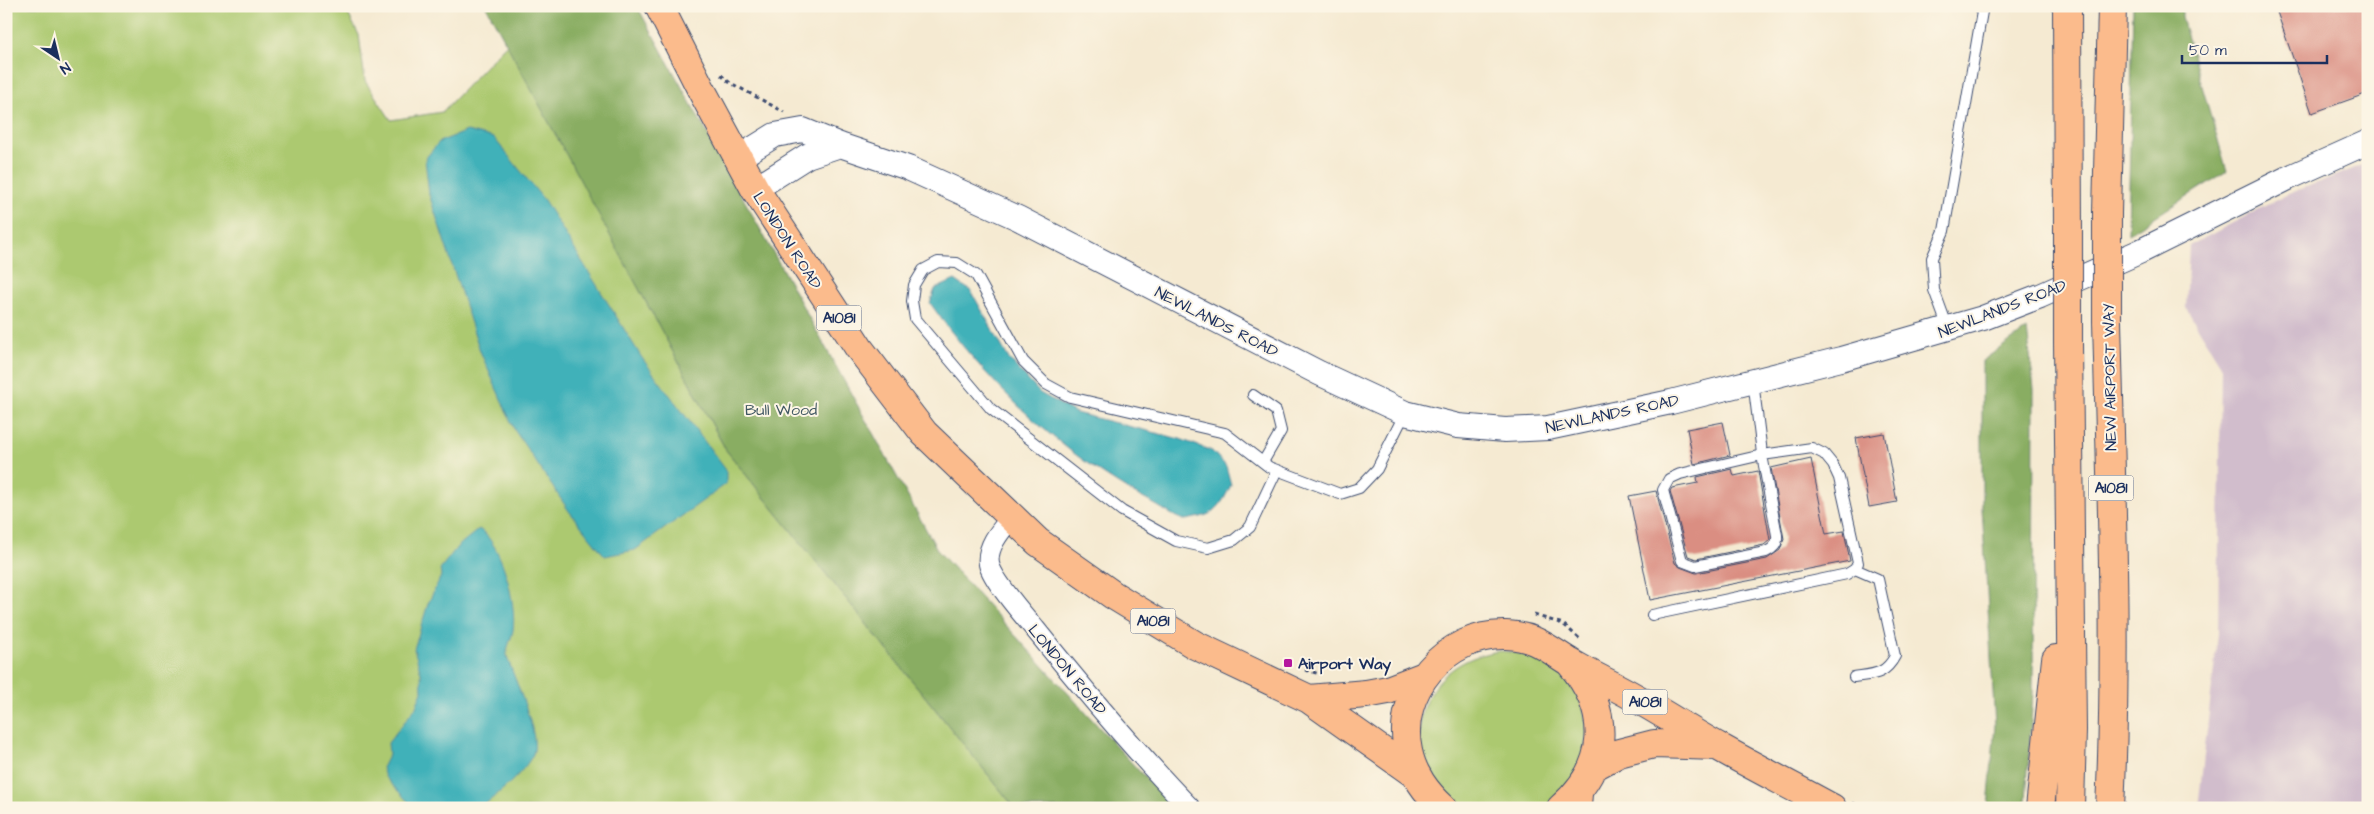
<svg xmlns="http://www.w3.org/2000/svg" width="2374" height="814" viewBox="0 0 2374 814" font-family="'Architects Daughter',sans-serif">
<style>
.industrial{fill:#d1bdcc}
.green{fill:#acc96f;stroke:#647c66}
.forest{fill:#89ad62;stroke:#526e60}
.water{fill:#40b1b9;stroke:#2e708c}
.building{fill:#da8e82}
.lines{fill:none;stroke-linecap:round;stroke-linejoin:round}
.service-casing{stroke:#3c4b6f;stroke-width:12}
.minor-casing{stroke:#3c4b6f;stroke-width:22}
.tertiary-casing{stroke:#3c4b6f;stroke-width:26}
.primary-casing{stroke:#3c4b6f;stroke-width:30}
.trunk-casing{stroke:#3c4b6f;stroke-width:30}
.path{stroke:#3c4b6f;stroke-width:3;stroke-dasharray:4 4;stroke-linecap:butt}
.service{stroke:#fff;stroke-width:10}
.minor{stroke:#fff;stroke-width:20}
.tertiary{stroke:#fff;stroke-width:24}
.primary{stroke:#fbbb8c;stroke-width:28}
.trunk{stroke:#fbbb8c;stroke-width:28}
.trunk-bridge-casing{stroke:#3c4b6f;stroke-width:30;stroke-linecap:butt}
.trunk-bridge{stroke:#fbbb8c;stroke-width:28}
.poi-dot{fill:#b5179e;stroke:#fcf5e5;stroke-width:2}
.labels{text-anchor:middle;stroke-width:4;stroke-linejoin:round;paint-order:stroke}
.shield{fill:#fcf5e5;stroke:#5e6a86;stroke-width:1}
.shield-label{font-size:15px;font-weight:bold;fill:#1b2f5e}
.street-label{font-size:16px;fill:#1b2f5e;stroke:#fcf5e5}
.park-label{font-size:16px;fill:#3f5662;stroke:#fcf5e5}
.poi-label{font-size:16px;font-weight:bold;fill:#1b2f5e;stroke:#fcf5e5;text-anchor:start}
</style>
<rect width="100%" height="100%" fill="#fcf5e5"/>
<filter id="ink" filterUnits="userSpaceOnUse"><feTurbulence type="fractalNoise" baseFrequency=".02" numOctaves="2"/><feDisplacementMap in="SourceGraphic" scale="10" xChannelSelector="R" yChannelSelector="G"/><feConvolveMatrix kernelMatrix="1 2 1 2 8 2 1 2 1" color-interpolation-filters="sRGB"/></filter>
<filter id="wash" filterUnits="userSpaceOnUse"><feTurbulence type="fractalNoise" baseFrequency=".0096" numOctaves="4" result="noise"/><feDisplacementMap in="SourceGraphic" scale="20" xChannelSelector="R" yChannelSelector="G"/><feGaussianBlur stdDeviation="1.12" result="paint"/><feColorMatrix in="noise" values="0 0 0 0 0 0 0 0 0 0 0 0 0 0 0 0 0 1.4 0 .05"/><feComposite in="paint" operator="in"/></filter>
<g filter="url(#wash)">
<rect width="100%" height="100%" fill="#f5ead2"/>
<path class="industrial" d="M2368 163V808H2198L2218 634 2221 365 2186 308 2189 246 2286 195Z"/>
<path class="green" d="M6 6H344L359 35 365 81 391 120 442 112 507 44 726 450 1015 808H6Z
M1501 651C1553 654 1598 696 1584 751 1582 757 1582 765 1579 770 1573 782 1558 794 1549 805L1544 808C1530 808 1467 810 1459 807 1447 800 1442 789 1434 778 1431 772 1424 765 1422 759 1407 702 1446 657 1501 651Z"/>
<path class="forest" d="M486 6H637L938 551 1173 808H1015L726 450Z
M2133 6H2182V18L2227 171 2128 234Z
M2027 329 2034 389 2033 692 2026 801 2024 808H1988L1995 725 1982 508V361Z"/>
<path class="water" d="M467 131 494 138 544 200 642 358 726 470V484L635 550 605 556 569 511 515 431 480 351 429 194 425 159 439 142Z
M955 280 971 291 1009 359 1040 393 1076 413 1180 439 1212 451 1226 466 1231 485C1222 503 1217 515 1195 518 1191 519 1187 520 1184 520 1173 517 1161 507 1150 502 1064 457 986 383 930 303L935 289Z
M479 529C502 543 517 604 513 630 512 638 506 648 507 656 513 677 541 735 533 754 524 773 497 795 480 808H414L385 777 382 768 389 754 388 743 416 707 422 691 421 673 414 649 428 604 441 576 440 569 458 546Z"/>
<g id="blocks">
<path class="building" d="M2275 6H2368V93L2312 113Z
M1723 422 1730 455 1694 464 1687 429Z
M1884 433 1897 502 1869 507 1856 438Z
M1811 459 1826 534 1844 531 1850 561 1650 600 1629 496 1656 491 1675 563 1680 567 1696 573 1767 559 1780 550 1784 539 1771 468Z
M1732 469 1734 476 1758 471 1770 540 1764 545 1696 559 1688 556 1670 491 1672 488 1698 483 1697 477Z"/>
</g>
</g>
<g filter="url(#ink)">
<use href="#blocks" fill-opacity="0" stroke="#3c4b6f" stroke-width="1"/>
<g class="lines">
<defs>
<path id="service" d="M1948 328 1934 290 1932 258 1944 231 1983 6
M1253 395 1276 411 1281 431 1263 462
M1277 470 1250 527 1234 540 1208 548 1176 541 1122 511 991 409 915 319 912 301 914 285 923 270 938 262 957 263 976 275 1023 361 1046 384 1070 397 1225 433 1269 467 1340 494 1359 488 1377 469 1405 413
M1652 615 1847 574 1855 569 1858 563 1839 478 1833 465 1824 454 1812 448 1762 455 1680 474 1669 479 1663 490 1682 561 1695 566 1766 552C1774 548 1778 544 1777 535L1762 455 1761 445 1753 381
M1854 677C1874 674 1885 675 1895 656L1878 579 1855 569"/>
<path id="minor" d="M1012 517C1002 529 986 546 989 564 992 579 1024 616 1035 629 1084 690 1135 751 1190 808"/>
<path id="tertiary" d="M738 158 775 135 803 130 840 145 908 168 1018 218 1319 373 1405 413 1458 426 1505 430 1548 428 1671 402 1841 359 1983 318 2040 296 2141 251 2288 178 2368 142
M755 189 807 156 840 145"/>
<path id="primary" d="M659 6 702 91 755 189 859 348 924 433 1038 542 1113 595 1195 645 1309 699 1416 775
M1309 699 1366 694 1388 690 1424 676
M1593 767 1619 753 1654 744 1717 746
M1443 808C1426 792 1413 775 1408 751 1395 692 1446 633 1506 635 1535 636 1548 649 1571 663 1591 675 1613 685 1634 697 1663 713 1690 731 1719 747 1756 768 1794 787 1832 808
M1561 808C1609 766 1612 713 1571 664"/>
<path id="trunk" d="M2067 6 2068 234
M2107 213 2112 6
M2107 321C2111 483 2118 646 2110 808
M2068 342 2072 730 2070 808
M1577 808 1578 793
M2040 808 2056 659"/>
</defs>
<use href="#service" class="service-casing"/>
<use href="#minor" class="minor-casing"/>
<use href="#tertiary" class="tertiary-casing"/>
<use href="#primary" class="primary-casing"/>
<use href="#trunk" class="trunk-casing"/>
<path class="path" d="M721 75 729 82 784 112
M1534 615 1563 624 1580 639
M1305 670 1320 674
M1853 803 1861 808"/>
<use href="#service" class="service"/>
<use href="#minor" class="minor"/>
<use href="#tertiary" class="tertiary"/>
<use href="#primary" class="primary"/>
<use href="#trunk" class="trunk"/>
<defs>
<path id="trunk-bridge" d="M2107 321V213
M2068 342V234"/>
</defs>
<use href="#trunk-bridge" class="trunk-bridge-casing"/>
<use href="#trunk-bridge" class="trunk-bridge"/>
</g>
</g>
<rect class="poi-dot" x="1283" y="658" width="10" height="10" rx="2.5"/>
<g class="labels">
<g class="shield">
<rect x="816.5" y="305.5" width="45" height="25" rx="4"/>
<rect x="2088.5" y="475.5" width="45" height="25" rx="4"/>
<rect x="1130.5" y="608.5" width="45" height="25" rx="4"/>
<rect x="1622.5" y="689.5" width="45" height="25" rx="4"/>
</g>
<g class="shield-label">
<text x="839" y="323">A1081</text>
<text x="2111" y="493">A1081</text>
<text x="1153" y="626">A1081</text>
<text x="1645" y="707">A1081</text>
</g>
<g class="street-label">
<text transform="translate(788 240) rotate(57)" y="6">LONDON ROAD</text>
<text transform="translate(2002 308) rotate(-21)" y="6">NEWLANDS ROAD</text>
<text transform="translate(1217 321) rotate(27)" y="6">NEWLANDS ROAD</text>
<text transform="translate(2109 377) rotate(-91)" y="6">NEW AIRPORT WAY</text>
<text transform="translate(1612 413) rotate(-12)" y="6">NEWLANDS ROAD</text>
<text transform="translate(1068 669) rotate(50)" y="6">LONDON ROAD</text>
</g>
<g class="park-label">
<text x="781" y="415">Bull Wood</text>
</g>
<g class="poi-label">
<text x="1298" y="669">Airport Way</text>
</g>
</g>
<rect width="2374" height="814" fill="none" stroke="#fcf5e5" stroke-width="25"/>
<g transform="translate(58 58) rotate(145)" stroke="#fcf5e5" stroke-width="4" paint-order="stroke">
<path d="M0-4L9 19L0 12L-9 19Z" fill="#1b2f5e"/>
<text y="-8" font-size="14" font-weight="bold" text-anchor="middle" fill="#1b2f5e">N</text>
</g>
<path d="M2182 55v8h145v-8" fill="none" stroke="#1b2f5e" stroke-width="2.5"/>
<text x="2189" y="55" font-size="15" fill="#1b2f5e" stroke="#fcf5e5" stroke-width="4" paint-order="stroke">50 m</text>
</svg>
